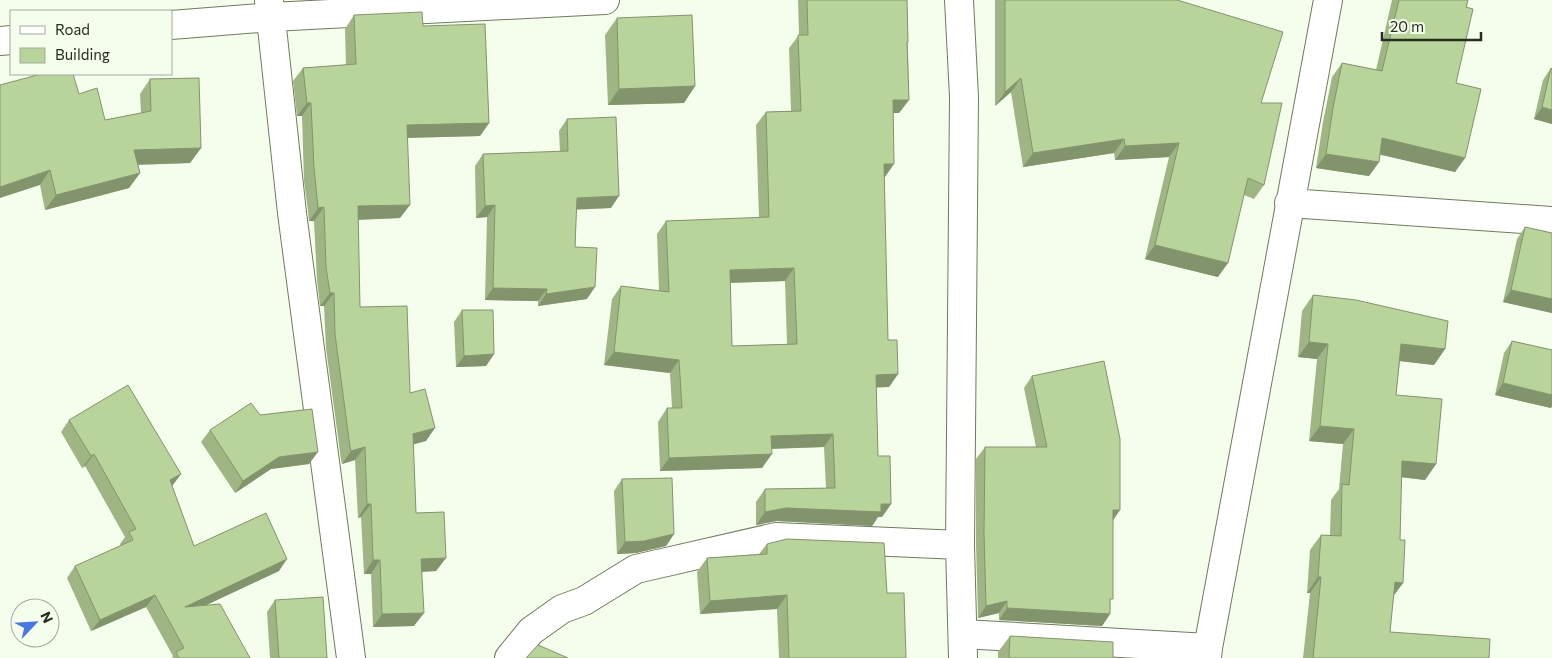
<svg xmlns="http://www.w3.org/2000/svg" width="1552" height="658" viewBox="0 0 1552 658" font-family="Commissioner,sans-serif">
<style>
.lines{fill:none;stroke-linecap:round;stroke-linejoin:round}
.minor-casing{stroke:#6e7b5f;stroke-width:30}
.minor{stroke:#fff;stroke-width:28}
.wall{fill:#9fb684;fill-rule:evenodd}
.shaded-wall{fill:#82946c}
.building{fill:#b9d49a;stroke:#82946c;fill-rule:evenodd}
</style>
<rect width="100%" height="100%" fill="#f5feec"/>
<g class="lines">
<defs>
<path id="minor" d="M269 0 292 213 351 658
M959 0 964 97 960 545 963 658
M171 25 271 17 605 0
M0 41 11 40
M1289 203 1552 221
M963 634 1208 648
M509 658 531 631 562 609 584 601 636 569 776 537 960 545
M1207 658 1208 648 1328 0"/>
</defs>
<use href="#minor" class="minor-casing"/>
<use href="#minor" class="minor"/>
</g>
<path class="wall" d="M798 0H907L909 100 899 113H893L885 177H884L888 340 898 374 889 387H876L878 456 891 504 882 517H878L872 526 777 521 756 525V502L765 489 826 488 824 447 771 449 762 468 660 471 658 422 667 408H672L670 373 604 365 612 299 621 286 659 291 657 234 666 221 759 218 756 125 766 112 791 111 789 48 799 35ZM785 281 787 344 732 346 730 283Z
M995 0H1177L1261 103 1264 185 1254 199 1244 195 1218 277 1145 259 1169 157 1115 160 1114 153 1023 167 1011 92 995 106Z
M1392 0H1468L1456 83 1465 158 1455 172 1380 154 1379 162 1369 176 1316 168 1323 122 1332 77 1342 63 1376 70Z
M354 15 423 26 489 123 480 136 407 138 400 218 358 220 360 307 410 393 426 441 413 444 416 513 446 558 436 571 422 572 414 626 373 627 371 574H364L361 517 358 518 355 460 342 464 341 460 326 348 324 306H320L317 280 314 221H309L308 211 304 181 302 116H297L293 81 303 68 346 65 345 29Z
M617 18 695 86 684 103 608 105 605 35Z
M1551 68 1552 69V124L1534 119 1543 80Z
M150 79 201 148 190 163 138 165 140 173 129 188 45 210 40 185 79 94 105 120 141 113 140 94Z
M567 119 611 208 576 209 575 247 587 299 538 306V301L485 300 487 217 476 218 475 166 483 154 560 152 559 131Z
M1525 227 1552 233V313L1503 302 1517 239Z
M1313 295 1445 349 1434 365 1400 361 1396 395 1436 464 1425 480 1401 477 1400 540 1403 583 1393 596 1390 632 1489 658H1303L1310 593H1307L1310 550 1321 535H1330L1331 500 1339 489 1343 444 1309 441 1317 359 1298 357 1302 311Z
M462 310 494 354 486 366 456 367 454 322Z
M1512 341 1552 350V406L1551 408 1495 395 1504 353Z
M1032 376 1113 520 1110 614 1102 626 999 620V613L978 618 976 545V459L985 447H1036L1024 388Z
M260 415 309 464 271 469 235 493 201 442 210 430Z
M69 420 181 474 172 486 194 546 279 571 205 605 250 658H172L173 656 146 607 91 631 67 578 75 566 121 546 120 544 125 537 85 466 82 468 61 432Z
M622 479 674 534 666 546 636 553 617 554 614 491Z
M767 544 887 593 906 658H779L777 609 700 614 697 572 707 558 759 554Z
M275 600 327 658H270L267 612Z
M1010 636 1113 658H998V652Z"/>
<path class="shaded-wall" d="M1021 78 1011 92 995 106 1005 92Z
M695 86 684 103 608 105 619 89Z
M893 100H909L899 113H884Z
M307 103H311L302 116H297Z
M1542 107 1552 110V124L1534 119Z
M489 123 480 136 398 138 407 125Z
M1382 138 1465 158 1455 172 1373 153Z
M1124 139 1114 153 1023 167 1033 153Z
M1179 143 1169 157 1115 160 1125 146Z
M201 148 190 163 123 165 134 150Z
M1326 154 1379 162 1369 176 1316 168Z
M884 164H894L885 177 874 178Z
M50 170 40 185 0 198V187Z
M140 173 129 188 45 210 56 195Z
M619 196 611 208 568 210 577 198Z
M410 205 400 218 348 220 358 206Z
M495 205 487 217 476 218 485 206Z
M324 207 314 221H309L318 208Z
M1155 245 1228 263 1218 277 1145 259Z
M794 268 785 281 721 283 730 270Z
M595 287 587 299 538 306 546 294Z
M493 288 547 289 538 301 485 300Z
M1511 290 1552 299V313L1503 302Z
M330 293H334L324 306H320Z
M1309 342 1328 344 1317 359 1298 357Z
M1401 344 1445 349 1434 365 1390 360Z
M614 352 679 360 670 373 604 365Z
M494 354 486 366 456 367 464 356Z
M898 374 889 387 867 388 876 375Z
M1503 383 1552 395V406L1551 408 1495 395Z
M1320 426 1354 429 1343 444 1309 441Z
M435 428 426 441 404 447 413 434Z
M833 434 824 447 762 449 771 436Z
M365 447 355 460 342 464 351 451Z
M318 452 309 464 271 469 235 493 243 481 279 457Z
M94 454 85 466 82 468 91 456Z
M772 454 762 468 660 471 669 458Z
M1402 461 1436 464 1425 480 1391 476Z
M181 474 172 486 170 480Z
M367 504H371L361 517 358 518Z
M891 504 882 517H878L872 526 777 521 756 525 765 512 786 508Z
M1113 510H1120L1112 522Z
M674 534 666 546 636 553 617 554 625 542Z
M446 558 436 571 412 572 421 559Z
M287 559 279 571 177 619 185 607Z
M373 560H380L371 574H364Z
M1318 577H1321L1310 593H1307Z
M1395 582 1403 583 1392 598Z
M155 595 146 607 91 631 100 620Z
M787 595 777 609 700 614 710 601Z
M1007 601 999 613 978 618 986 606Z
M1007 608 1110 614 1102 626 999 620Z
M424 613 414 626 373 627 382 614Z"/>
<path class="building" d="M807 0H907L908 42H907L909 100H893L894 164H884L888 340H897L898 374 876 375 878 456H890L891 504H881V512L786 508 765 512V489L835 488 833 434 771 436 772 454 669 458 667 408H682L679 360 614 352 621 286 669 292 666 221 769 217 766 112 801 111 798 35H808ZM794 268 797 344 732 346 730 270Z
M1005 0H1177L1283 32 1261 103H1282L1264 185 1248 178 1228 263 1155 245 1179 143 1125 146 1124 139 1033 153 1021 78 1005 92Z
M1399 0H1468L1466 7 1473 9 1456 83 1481 89 1465 158 1382 138 1379 162 1326 154 1333 108 1342 63 1382 71Z
M422 12 423 26 485 24 489 123 407 125 410 205 358 206 360 307 407 306 410 393 425 389 435 428 413 434 416 513 444 512 446 558 421 559 424 613 382 614 380 560H373L371 504H367L365 447 351 451 350 447 335 334 334 293H330L326 267 324 207 318 208 314 168 311 103H307L303 68 356 64 354 15Z
M692 15 695 86 619 89 617 18Z
M1551 68 1552 69V110L1542 107Z
M41 74H73L79 94 97 88 105 120 151 111 150 79 199 78 201 148 134 150 140 173 56 195 50 170 0 187V85Z
M616 117 619 196 577 198 575 247 597 248 595 287 546 294 547 289 493 288 495 205 485 206 483 154 568 151 567 119Z
M1525 227 1552 233V299L1511 290Z
M1313 295 1356 300 1448 321 1445 349 1401 344 1396 395 1442 399 1436 464 1402 461 1400 540H1405L1403 583 1395 582 1390 632 1490 639 1489 658H1313L1321 577H1318L1321 535 1341 536 1342 484 1349 485 1354 429 1320 426 1328 344 1309 342Z
M462 310H493L494 354 464 356Z
M1512 341 1552 350V395L1503 383Z
M1104 361 1120 439V510H1113V599H1110V614L1007 608V601L986 606 984 533 985 447H1047L1032 376Z
M128 385 181 474 170 480 194 546 266 513 287 559 185 607 220 604 250 658H179L176 652 184 648 155 595 100 620 75 566 133 540 129 532 136 529 94 454 91 456 69 420Z
M251 403 260 415 312 409 318 452 279 457 243 481 210 430Z
M672 478 674 534 644 541 625 542 622 479Z
M787 539 884 543 887 593H904L906 658H789L787 595 710 601 707 558 767 554V544Z
M323 597 327 658H279L275 600Z
M1010 636 1113 642V658H1009Z
M538 645 568 658H526Z"/>
<rect x="10" y="10" width="162" height="65" fill="#f5feec" stroke="#a3aa9b"/>
<rect x="20" y="26" width="25" height="8" fill="#ffffff" stroke="#a3aa9b"/>
<text x="55" y="35" font-size="15" fill="#272d21">Road</text>
<rect x="20" y="48" width="25" height="15" fill="#b9d49a" stroke="#a3aa9b"/>
<text x="55" y="60" font-size="15" fill="#272d21">Building</text>
<g transform="translate(35 623) rotate(65)"><circle r="24" fill="#f5feec" stroke="#a3aa9b"/>
<path d="M0-4L9 19L0 12L-9 19Z" fill="#4776e8"/>
<text y="-8" font-size="14" font-weight="bold" text-anchor="middle" fill="#272d21">N</text>
</g>
<path d="M1382 32v8h99v-8" fill="none" stroke="#272d21" stroke-width="2.5"/>
<text x="1390" y="32" font-size="15" fill="#272d21" stroke="#f5feec" stroke-width="4" paint-order="stroke">20 m</text>
</svg>
